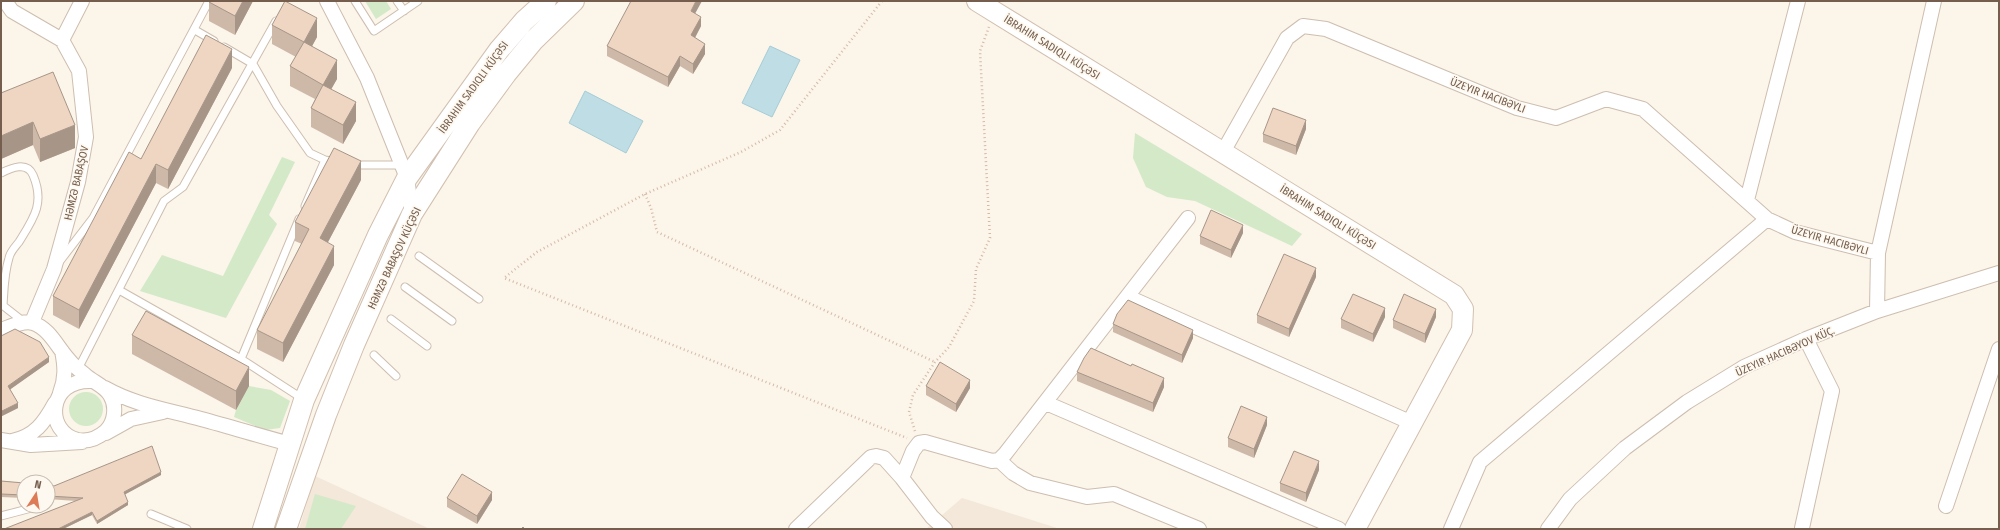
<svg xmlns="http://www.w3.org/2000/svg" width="2000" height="530" viewBox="0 0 2000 530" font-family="'Fira Sans Condensed',sans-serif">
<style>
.residential{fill:#f3e8d9}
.green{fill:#d4e9c8}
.water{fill:#bfdde4;stroke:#a6ccd6}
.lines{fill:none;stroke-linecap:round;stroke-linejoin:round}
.lane-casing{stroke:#cdbeb0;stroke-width:9}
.street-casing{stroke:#cdbeb0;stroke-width:16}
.secondary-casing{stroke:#d2c0b0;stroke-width:22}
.path{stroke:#d5baa6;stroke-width:2.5;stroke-dasharray:1 3;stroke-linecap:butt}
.lane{stroke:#fff;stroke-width:7}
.street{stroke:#fff;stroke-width:14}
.secondary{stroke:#fff;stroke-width:20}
.wall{fill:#ceb8a8}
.shaded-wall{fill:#a79688}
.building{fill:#efd6c3;stroke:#a79688}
.labels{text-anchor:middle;stroke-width:3.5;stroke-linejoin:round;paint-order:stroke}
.street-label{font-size:11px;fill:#755e4e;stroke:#fef9f0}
</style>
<rect width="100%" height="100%" fill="#fbf5ea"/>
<path class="residential" d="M315 476 430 529H299Z
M962 498 1060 529H926Z"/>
<path class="green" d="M365 1H386L391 9 376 19Z
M1135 133 1302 234 1292 246 1195 201 1167 197 1146 187 1133 158Z
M282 157 295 162 269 215 277 224 226 318 140 291 162 255 223 276Z
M249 386 271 390 290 401 280 428 265 430 234 417 236 410Z
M69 409a17 17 0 1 1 34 0a17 17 0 1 1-34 0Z
M315 494 356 506 341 529H305Z"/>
<path class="water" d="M770 46 800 60 772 117 742 103Z
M585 91 643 121 626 153 569 123Z"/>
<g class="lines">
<defs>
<path id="lane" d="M355 1 374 31 418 1
M397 1 404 11
M195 30 214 41
M224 47 253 64 277 106 310 153 325 160 337 162
M353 165H400
M1 173C11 168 27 161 33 175 45 203 34 218 19 242 15 247 10 252 9 258 4 274 4 290 3 306
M305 206 325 160
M419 256 479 299
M60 261 93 218 209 1
M405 287 452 321
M119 290 241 359 303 399
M1 304 24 322
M391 319 427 346
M374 355 396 376
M241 359 299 219
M78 369 164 201 183 187 276 21
M151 514 187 529
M1 516 39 506"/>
<path id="street" d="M5 1 12 11 62 40 79 71 86 137 78 182 54 269 32 322
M327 1 367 78 407 178 412 214
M62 40 82 1
M1223 152 1287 38 1303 26 1326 29 1517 108 1556 118 1606 99 1643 109 1767 219 1795 232 1878 253
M1747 200 1798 1
M1128 297 1412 423
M1877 311 1878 253 1934 1
M1 330C10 327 23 320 33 323 50 329 57 347 69 360 73 365 79 370 84 374 92 382 104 385 110 395 117 406 115 422 106 431 98 438 89 442 78 440 45 433 46 379 92 381
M105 388C135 405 168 410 201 419 231 427 260 436 290 444
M60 393C66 378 65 366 62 351
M1046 403 1339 529
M106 433 131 419 163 412
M1 440 31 445 82 442
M12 441C35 436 44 423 55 403
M999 460 1013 473 1030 483 1087 497 1114 494 1199 529
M902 478 913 451 919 443 925 442 992 461 999 460 1005 454 1188 218
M1946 506 1999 349
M1802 528 1832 391 1806 339
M796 529 871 457 876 456 884 458 902 478 932 517 945 529
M1451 529 1480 462 1767 219
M1548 529 1570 499 1625 448 1687 402 1744 367 1806 339 1877 311 1999 273"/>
<path id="secondary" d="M977 1 1454 295 1463 309 1462 330 1355 529
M263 529 304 400 378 235 407 178 499 50 524 21 546 1
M286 529 326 415 354 345 412 214 470 123 506 74 534 40 574 1"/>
</defs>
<use href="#lane" class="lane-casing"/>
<use href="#street" class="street-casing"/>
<use href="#secondary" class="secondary-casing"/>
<path class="path" d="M882 1 780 130 741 152 645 194 537 252 504 278 907 438
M645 194 651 208 657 232 935 362
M915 431 909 412 913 395 935 362 949 347 974 301 976 269 990 238 980 51 989 27"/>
<use href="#lane" class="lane"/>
<use href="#street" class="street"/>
<use href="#secondary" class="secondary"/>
</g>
<path class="wall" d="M253 1 235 35 209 21V2Z
M695 13 701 26 695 38 705 54 693 74 680 66 668 87 607 56V46Z
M272 25 317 37 312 46 337 79 331 89 356 121 343 144 311 127V108L315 99 290 86V66L296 57 272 44Z
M232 68 168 189 156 183 79 329 53 315V296L141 159Z
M53 72 75 148 40 162 33 145 1 159Z
M1306 129 1296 155 1263 142V134Z
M361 180 328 242 334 265 283 362 257 349V330L302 244 295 241V222Z
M1243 233 1231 258 1200 244V236Z
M1316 277 1289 337 1257 323V315Z
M1385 317 1373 342 1341 328V319Z
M1436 317 1425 343 1393 328V320Z
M1113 324 1193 338 1182 363 1113 332Z
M132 335 249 386 236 410 132 354Z
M1 336 49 362 10 389 18 408 2 416 1 414Z
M1077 372 1164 387 1153 412 1077 381Z
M926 386 970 388 956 412 926 395Z
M1267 425 1254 458 1228 447V438Z
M1319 470 1306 502 1280 491V483Z
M161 475 125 494 128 505 97 524 92 515 63 529H4L76 501 48 499V485L54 486Z
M1 481 24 483V498L1 497Z
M447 498 492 500 477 524 447 507Z"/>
<path class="shaded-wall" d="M243 1H253L235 35V16Z
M696 1H702L691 21V11Z
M701 17V26L691 45V35Z
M317 18V37L304 61V42Z
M705 44V54L693 74V64Z
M232 49V68L168 189V170Z
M680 56V66L668 87V77Z
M337 60V79L323 104V85Z
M356 102V121L343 144V125Z
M1306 120V129L1296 155V146Z
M33 122V145L1 159V136Z
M75 125V148L40 162V139Z
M361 161V180L320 257V238Z
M156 164V183L79 329V310Z
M1243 225V233L1231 258V250Z
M334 246V265L283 362V343Z
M1316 268V277L1289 337V329Z
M1385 308V317L1373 342V334Z
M1436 309V317L1425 343V334Z
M1193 330V338L1182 363V355Z
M49 357V362L8 391V386Z
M249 367V386L236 410V391Z
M1164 378V387L1153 412V403Z
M970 380V388L956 412V404Z
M18 403V408L2 416V411Z
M1267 417V425L1254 458V449Z
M1319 461V470L1306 502V493Z
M161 472V475L124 495V492Z
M492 492V500L477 524V516Z
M128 502V505L97 524V521Z
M92 512V515L63 529H58Z"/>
<path class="building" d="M210 1H243L235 16 209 2Z
M285 1 317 18 304 42 272 25Z
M631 1H696L691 11 701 17 691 35 705 44 693 64 680 56 668 77 607 46Z
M206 35 232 49 168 170 156 164 79 310 53 296 129 152 141 159Z
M304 42 337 60 323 85 290 66Z
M53 72 75 125 40 139 33 122 1 136V93Z
M323 85 356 102 343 125 311 108Z
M1273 108 1306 120 1296 146 1263 134Z
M334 148 361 161 320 238 334 246 283 343 257 330 309 229 295 222Z
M1211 210 1243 225 1231 250 1200 236Z
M1284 254 1316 268 1289 329 1257 315Z
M1353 294 1385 308 1373 334 1341 319Z
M1404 294 1436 309 1425 334 1393 320Z
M1128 300 1193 330 1182 355 1113 324 1117 314Z
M146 311 249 367 236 391 132 335Z
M15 329 40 342 49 357 8 386 18 403 2 411 1 409V336Z
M1091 348 1131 366 1132 364 1164 378 1153 403 1077 372 1084 358Z
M940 362 970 380 956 404 926 386Z
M1241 406 1267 417 1254 449 1228 438Z
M152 446 161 472 124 492 128 502 97 521 92 512 58 529H4L83 498 48 496V485L54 486Z
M1294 451 1319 461 1306 493 1280 483Z
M462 474 492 492 477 516 447 498Z
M1 481 24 483V495L1 494Z
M523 527 525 529H521Z"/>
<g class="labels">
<g class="street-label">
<text transform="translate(1052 47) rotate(32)" y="4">İBRAHIM SADIQLI KÜÇƏSI</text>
<text transform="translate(473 87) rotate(-54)" y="4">İBRAHIM SADIQLI KÜÇƏSI</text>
<text transform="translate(1488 95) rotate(21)" y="4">ÜZEYIR HACIBƏYLI</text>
<text transform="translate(76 183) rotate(-77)" y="4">HƏMZƏ BABAŞOV</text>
<text transform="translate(1328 217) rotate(32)" y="4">İBRAHIM SADIQLI KÜÇƏSI</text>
<text transform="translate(1830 240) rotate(16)" y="4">ÜZEYIR HACIBƏYLI</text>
<text transform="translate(394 258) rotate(-65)" y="4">HƏMZƏ BABAŞOV KÜÇƏSI</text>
<text transform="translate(1785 351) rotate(-24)" y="4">ÜZEYIR HACIBƏYOV KÜÇ.</text>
</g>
</g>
<rect width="2000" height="530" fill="none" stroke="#755e4e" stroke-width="4"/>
<g transform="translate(36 494) rotate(12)"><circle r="19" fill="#fef9f0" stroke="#c7bbaf"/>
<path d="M0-3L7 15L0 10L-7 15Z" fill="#dd7b57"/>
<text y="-6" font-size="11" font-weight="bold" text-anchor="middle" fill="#755e4e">N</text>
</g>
</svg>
